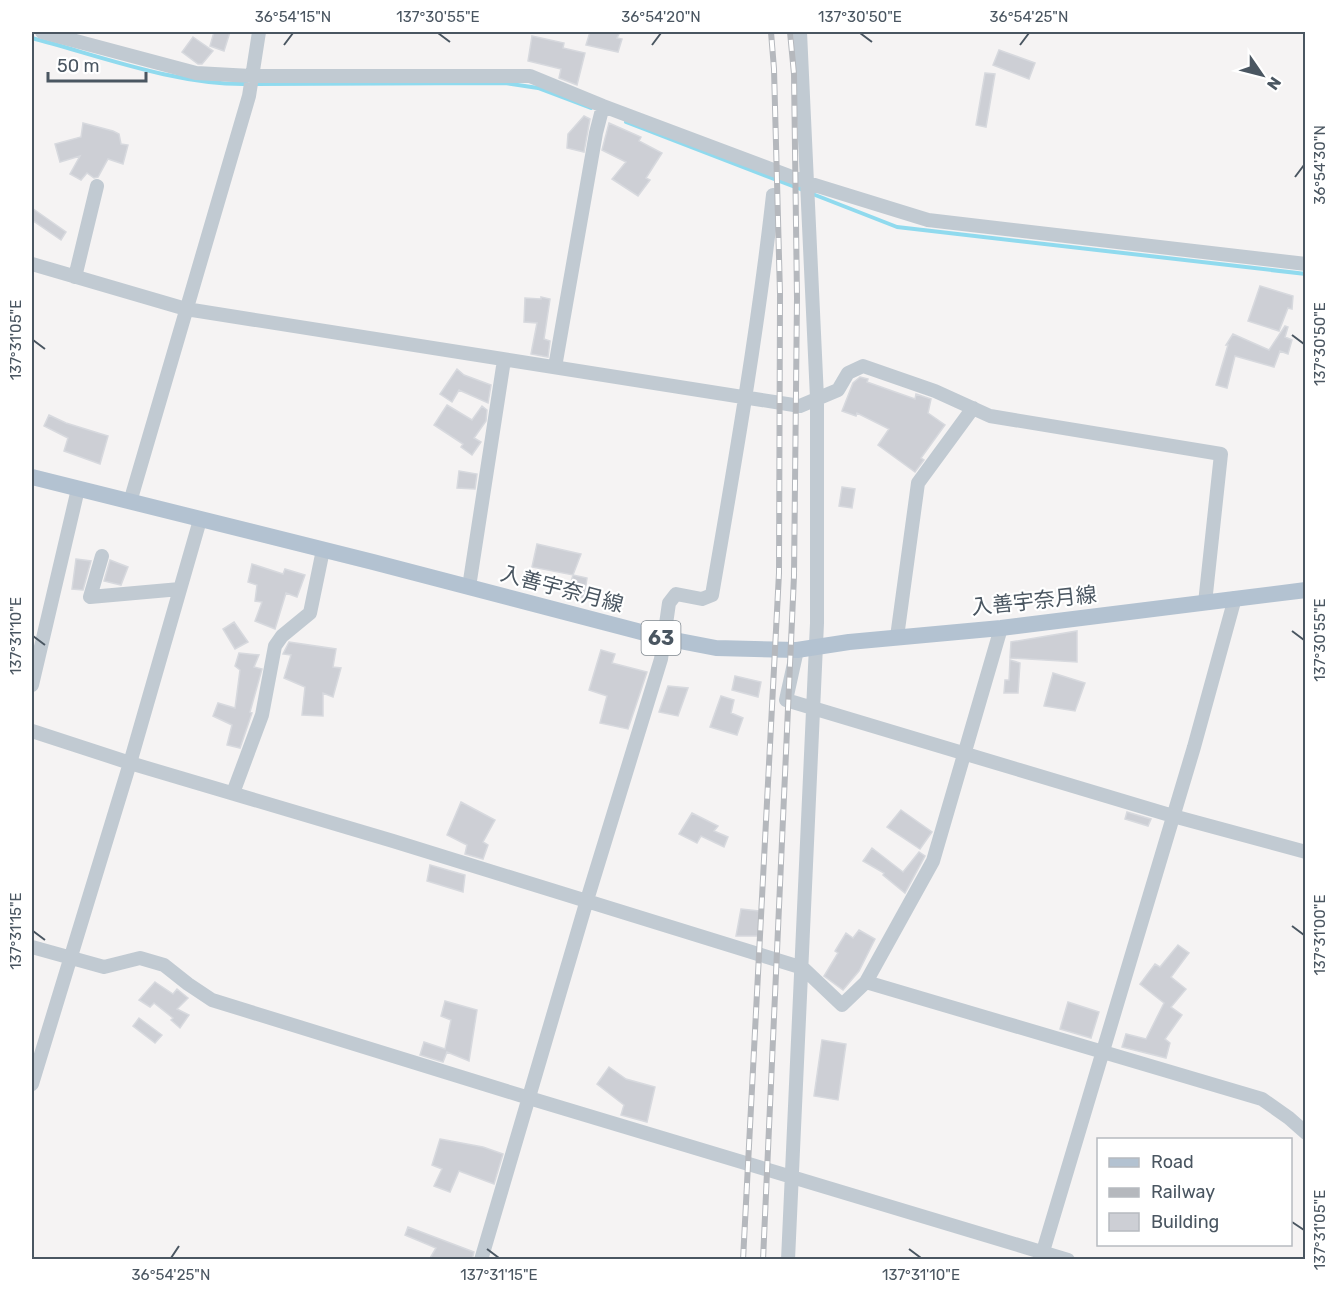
<svg xmlns="http://www.w3.org/2000/svg" width="1337" height="1291" viewBox="0 0 1337 1291" font-family="Rubik,'Noto Sans JP',sans-serif">
<style>
.lines{fill:none;stroke-linecap:round;stroke-linejoin:round}
.stream{stroke:#90daee;stroke-width:4}
.building{fill:#cdcfd5;stroke:#d7d9de;stroke-width:1.5}
.minor{stroke:#c1cad2;stroke-width:14}
.major{stroke:#b3c2d1;stroke-width:16}
.rail-casing{stroke:#b5b8bd;stroke-width:6}
.rail{stroke:#fff;stroke-width:4;stroke-dasharray:11;stroke-linecap:butt}
.ticks{fill:none;stroke:#4a5661;stroke-width:2}
.labels{text-anchor:middle;stroke-width:4.5;stroke-linejoin:round;paint-order:stroke}
.shield{fill:#fff;stroke:#808990;stroke-width:1.5}
.shield-label{font-size:20px;font-weight:bold;fill:#4a5661}
.street-label{font-size:21px;fill:#4a5661;stroke:#fff}
.neatline{fill:none;stroke:#4a5661;stroke-width:2}
.ticks-label{font-size:15px;text-anchor:middle;fill:#4a5661}
</style>
<rect width="100%" height="100%" fill="#f5f3f3"/>
<g class="lines">
<path class="stream" d="M32 38C100 56 176 85 247 84
M254 84 505 83 538 88 591 108
M626 122 803 190
M810 193 897 227 1306 274"/>
</g>
<path class="building" d="M214 32H230L224 51 210 46Z
M590 32H620L617 38 622 39 618 52 586 45Z
M532 36 564 43 563 48 585 53 577 85 559 78 561 69 528 61Z
M193 37 213 51 202 64H198L182 52Z
M999 50 1035 63 1029 79 993 65Z
M985 73 995 74 986 127 976 125Z
M584 116 590 119 584 152 567 148 568 134Z
M83 123 113 131 119 134 121 144 128 145 123 164 108 159 98 177 94 178 87 173 81 180 70 174 80 156 60 162 55 144 81 137Z
M609 123 641 137 639 141 662 153 646 178 650 180 638 196 612 179 626 162 602 150Z
M32 208 66 232 61 240 32 220Z
M1260 286 1293 296 1292 309 1288 308 1279 331 1248 321Z
M541 297 550 299 544 339 550 341 548 357 531 354 537 323 524 322 525 298 541 299Z
M1285 326 1288 327 1285 337 1292 340 1288 354 1280 351 1274 367 1235 356 1227 388 1216 385 1228 345H1226L1233 334 1269 350Z
M457 369 464 375 491 385 488 403 459 390 452 402 440 394Z
M860 377 868 379 867 382 915 399 916 394 931 399 928 413 945 425 921 458 924 460 915 472 878 445 889 429 857 413 856 416 842 411 853 383Z
M447 405 472 420 482 406 487 410 486 421 474 438 481 442 472 455 461 447 463 444 434 425Z
M49 415 66 423 108 436 100 464 64 451 68 438 44 426Z
M459 471 477 474 475 489 457 488Z
M842 487 855 489 852 508 839 506Z
M537 544 581 554 573 575 532 567Z
M76 559 91 561 83 590 72 589Z
M110 560 128 567 121 585 104 581Z
M252 564 283 574 285 569 305 575 297 597 286 593 275 629 255 621 262 602 255 601 257 585 248 582Z
M573 575 587 578 584 598 568 593Z
M234 622 248 642 235 649 223 629Z
M1077 631V662L1010 658 1011 642Z
M289 642 336 649 333 667 341 668 333 697 323 693V716L302 715 305 687 284 678 291 655 283 654Z
M601 650 615 654 612 663 647 672 628 729 600 723 607 696 589 690Z
M239 653 259 655 254 667 262 669 250 712 252 713 240 748 227 745 232 725 213 716 218 703 235 708 240 670 235 666Z
M1010 660 1020 663 1018 693H1004L1005 680H1009Z
M1053 673 1085 683 1075 711 1044 706Z
M735 676 761 682 758 697 732 690Z
M668 686 688 688 678 716 659 712Z
M721 696 734 700 731 713 743 718 737 735 710 727Z
M461 802 495 820 483 842 488 845 483 859 465 854 467 845 447 835Z
M901 810 932 832 920 849 887 827Z
M1127 812 1151 819 1148 826 1125 819Z
M692 813 718 826 714 831 728 837 724 847 701 836 697 843 679 834Z
M872 848 903 872 919 852 925 856 905 893 883 875 884 873 863 861Z
M430 865 465 875 463 892 427 881Z
M741 909 759 911 758 936H736Z
M859 930 875 939 859 971 843 990 824 976 838 953 835 951 846 933 853 938Z
M1178 945 1189 953 1171 977 1186 989 1171 1007 1182 1015 1165 1039 1170 1043 1166 1058 1122 1047 1126 1034 1146 1039 1164 1003 1140 984 1155 964 1160 967Z
M155 982 173 994 177 989 188 998 177 1009 189 1015 180 1028 171 1020 173 1018 154 1003 150 1007 139 1000Z
M445 1001 477 1010 469 1061 447 1052 443 1062 420 1055 424 1042 445 1049 451 1020 441 1016Z
M1068 1002 1099 1012 1091 1038 1060 1029Z
M139 1018 162 1035 155 1043 133 1026Z
M822 1040 846 1044 838 1100 814 1096Z
M609 1067 626 1079 655 1087 647 1122 621 1115 624 1105 597 1084Z
M440 1139 483 1147 503 1154 494 1184 459 1171 450 1192 434 1186 442 1169 432 1165Z
M408 1227 474 1252 472 1260H429L436 1248 405 1235Z"/>
<g class="lines">
<path class="minor" d="M42 32 196 73 251 76H530L603 106 808 183 928 220 1306 264
M32 264 186 309 800 406 838 390 848 373 863 366 935 391 990 416 1221 454 1205 603
M75 277 97 186
M555 367 596 133 603 106
M130 502 249 96 259 32
M102 556 90 597 180 589
M469 587 504 360
M897 637 918 483 973 408
M797 650 786 700 1173 816 1306 852
M32 685 78 489
M32 731 130 763 393 841 803 968 842 1005 866 982 1262 1099 1289 1118 1306 1133
M233 793 262 715 275 646 282 636 310 613 323 550
M32 947 104 967 140 958 164 965 188 984 212 1000 529 1098 1068 1260
M866 982 933 861 1001 628
M32 1084 130 763 200 520
M1041 1258 1194 747 1235 598
M481 1260 587 900 661 659 669 603 676 594 702 599 712 595C735 462 758 329 773 195
M788 1260 817 623V398L800 32"/>
<path class="major" d="M32 477 373 562 664 638 716 648 797 650 849 642 1001 628 1306 590"/>
<defs>
<path id="rail" d="M743 1260 779 573 780 294 774 69 771 32
M763 1260 794 576 797 298 794 74 790 32"/>
</defs>
<use href="#rail" class="rail-casing"/>
<use href="#rail" class="rail"/>
</g>
<path class="ticks" d="M438 33 450 42M860 33 872 42M284 45 293 33M652 45 661 33M1020 45 1029 33M1295 177 1304 165M1292 335 1304 344M33 340 45 349M1292 631 1304 640M33 636 45 645M1292 926 1304 935M33 931 45 940M1292 1222 1304 1230M487 1249 499 1258M909 1249 921 1258M171 1258 179 1246"/>
<g class="labels">
<rect class="shield" x="641.5" y="621" width="39" height="34" rx="4.5"/>
<g class="shield-label">
<text x="661" y="645">63</text>
</g>
<g class="street-label">
<text transform="translate(562 589) rotate(15)" y="7">入善宇奈月線</text>
<text transform="translate(1034 601) rotate(-6)" y="7">入善宇奈月線</text>
</g>
</g>
<rect width="1337" height="1291" fill="none" stroke="#ffffff" stroke-width="66"/>
<rect x="1097" y="1138" width="195" height="108" fill="#ffffff" stroke="#b7bbc0" stroke-width="1.5"/>
<rect x="1109" y="1158" width="30" height="9" fill="#b3c2d1" stroke="#b7bbc0" stroke-width="1.5"/>
<text x="1151" y="1168" font-size="18" fill="#4a5661">Road</text>
<rect x="1109" y="1188" width="30" height="9" fill="#b5b8bd" stroke="#b7bbc0" stroke-width="1.5"/>
<text x="1151" y="1198" font-size="18" fill="#4a5661">Railway</text>
<rect x="1109" y="1213" width="30" height="18" fill="#cdcfd5" stroke="#b7bbc0" stroke-width="1.5"/>
<text x="1151" y="1228" font-size="18" fill="#4a5661">Building</text>
<g transform="translate(1262 75) rotate(125)" stroke="#ffffff" stroke-width="4.5" paint-order="stroke">
<path d="M0-4.5L10 22L0 15L-10 22Z" fill="#4a5661"/>
<text y="-9" font-size="16" font-weight="bold" text-anchor="middle" fill="#4a5661">N</text>
</g>
<path d="M48 72v9h98v-9" fill="none" stroke="#4a5661" stroke-width="3"/>
<text x="57" y="72" font-size="18" fill="#4a5661" stroke="#ffffff" stroke-width="4.5" paint-order="stroke">50 m</text>
<rect x="33" y="33" width="1271" height="1225" class="neatline"/>
<g class="ticks-label">
<text x="293" y="22">36°54'15"N</text>
<text x="438" y="22">137°30'55"E</text>
<text x="661" y="22">36°54'20"N</text>
<text x="860" y="22">137°30'50"E</text>
<text x="1029" y="22">36°54'25"N</text>
<text transform="translate(1320 165) rotate(-90)" y="5">36°54'30"N</text>
<text transform="translate(16 340) rotate(-90)" y="5">137°31'05"E</text>
<text transform="translate(1320 344) rotate(-90)" y="5">137°30'50"E</text>
<text transform="translate(16 636) rotate(-90)" y="5">137°31'10"E</text>
<text transform="translate(1320 640) rotate(-90)" y="5">137°30'55"E</text>
<text transform="translate(16 931) rotate(-90)" y="5">137°31'15"E</text>
<text transform="translate(1320 935) rotate(-90)" y="5">137°31'00"E</text>
<text transform="translate(1320 1230) rotate(-90)" y="5">137°31'05"E</text>
<text x="171" y="1280">36°54'25"N</text>
<text x="499" y="1280">137°31'15"E</text>
<text x="921" y="1280">137°31'10"E</text>
</g>
</svg>
